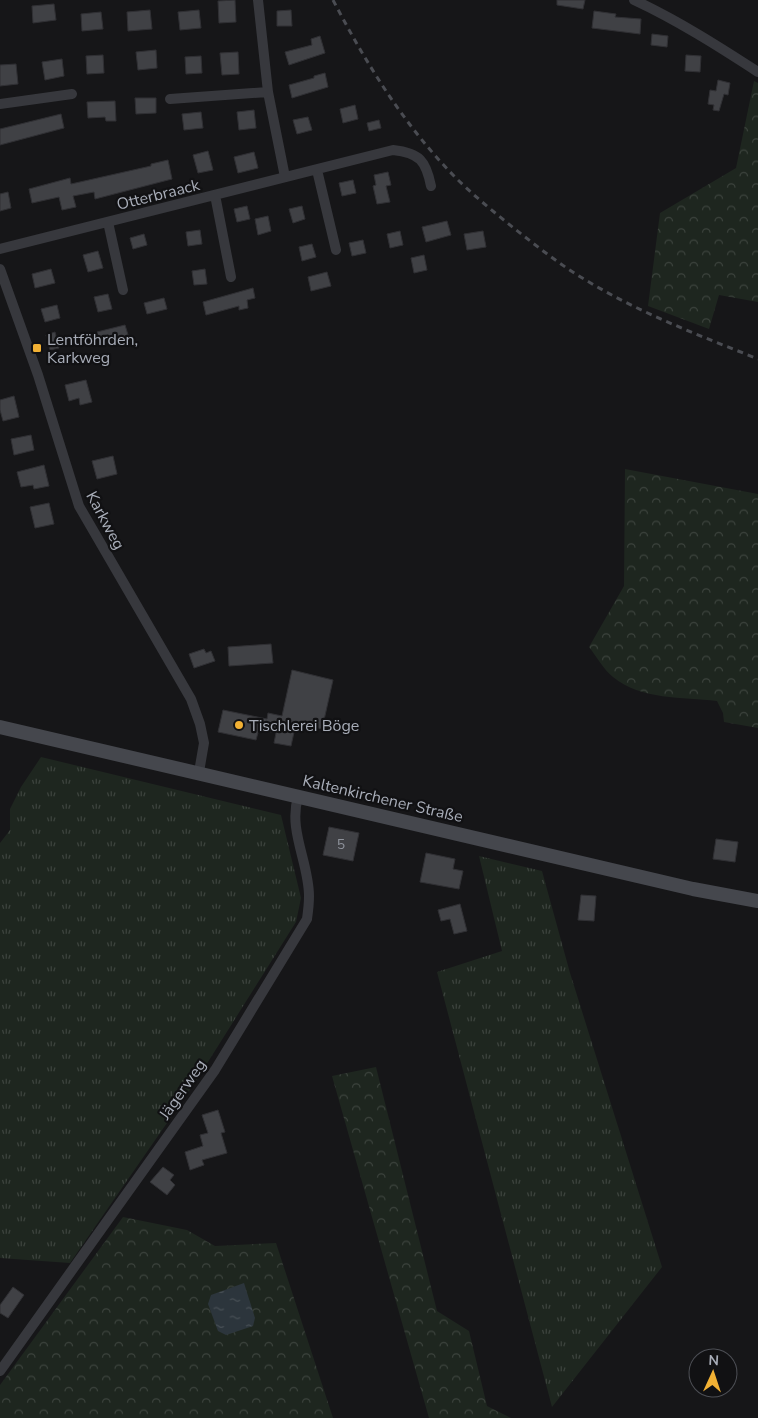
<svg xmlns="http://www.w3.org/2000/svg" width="758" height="1418" viewBox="0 0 758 1418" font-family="'Nunito Sans',sans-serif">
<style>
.grass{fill:url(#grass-tufts)}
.forest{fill:url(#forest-crowns)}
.water{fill:url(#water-ripples)}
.building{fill:#404145;stroke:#303034}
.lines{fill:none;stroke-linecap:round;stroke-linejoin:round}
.minor{stroke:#37383d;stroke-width:10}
.secondary{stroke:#45474d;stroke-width:14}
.rail{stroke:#4a4c52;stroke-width:3;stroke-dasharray:6 5;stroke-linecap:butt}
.poi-dot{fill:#f2b134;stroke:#111113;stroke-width:2}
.labels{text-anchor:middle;stroke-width:4.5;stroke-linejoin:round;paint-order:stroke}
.number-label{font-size:14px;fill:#8e929b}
.street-label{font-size:16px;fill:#a8adb8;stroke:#111113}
.poi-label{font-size:16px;fill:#a8adb8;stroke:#111113;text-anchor:start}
</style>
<defs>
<pattern id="grass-tufts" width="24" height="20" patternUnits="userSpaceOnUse" patternTransform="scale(1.25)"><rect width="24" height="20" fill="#1e261f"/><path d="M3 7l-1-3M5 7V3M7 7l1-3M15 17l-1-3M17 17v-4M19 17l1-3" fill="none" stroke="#3c433d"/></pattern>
<pattern id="forest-crowns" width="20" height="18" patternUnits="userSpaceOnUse" patternTransform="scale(1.25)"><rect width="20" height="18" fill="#1e261f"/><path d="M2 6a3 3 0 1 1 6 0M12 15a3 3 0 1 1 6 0" fill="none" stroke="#3c433d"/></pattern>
<pattern id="water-ripples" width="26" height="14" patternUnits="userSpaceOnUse" patternTransform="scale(1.25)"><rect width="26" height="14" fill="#2c353c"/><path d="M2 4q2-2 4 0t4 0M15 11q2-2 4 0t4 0" fill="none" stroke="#485056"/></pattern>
</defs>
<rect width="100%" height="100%" fill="#161618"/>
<path class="grass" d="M41 757 281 815 301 898 296 922 196 1081 70 1263 0 1258V843L10 830V809L21 787Z
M479 856 542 871 570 973 662 1267 552 1407 437 972 502 951Z"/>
<path class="forest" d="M754 81 758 83V302L719 295 709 329 648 306 660 213 736 168Z
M625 469 758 494V728L724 722 723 713 717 701C683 697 641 700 613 677 604 670 596 656 589 647L624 586Z
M376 1067 437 1311 469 1331 487 1406 511 1418H429L332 1076Z
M123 1217 187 1230 215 1246 276 1243 333 1418H0V1385Z"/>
<path class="water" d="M244 1283 255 1318 253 1326 226 1335 218 1331 208 1304 211 1295Z"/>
<path class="building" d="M235 0 236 22 219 23 218 1Z
M557 0H585L583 9 557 5Z
M54 4 56 20 33 23 32 6Z
M150 10 152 29 128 31 127 12Z
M199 10 201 28 180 30 178 12Z
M291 10 292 26H277V11Z
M594 11 616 14 615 17 641 19 640 34 592 28Z
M101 12 103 29 82 31 81 14Z
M652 34 668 36 667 47 651 45Z
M320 36 325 53 289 65 285 52 312 45 311 39Z
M156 50 157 68 138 70 136 52Z
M238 52 239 74 222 75 220 53Z
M103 55 104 73 87 74 86 56Z
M686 55 701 56 700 72 685 71Z
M201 56 202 73 186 74 185 57Z
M62 59 64 76 45 80 42 62Z
M16 64 18 84 0 86V65Z
M325 73 328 87 292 98 289 85 314 78V76Z
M718 80 730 83 728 95 724 94 719 111 713 110 714 105 708 104 710 90 716 91Z
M135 98H156V113L136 114Z
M115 101 116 121H106L105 117 88 118 87 102Z
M355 105 358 119 343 123 340 109Z
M254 110 256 128 239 130 237 112Z
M201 112 203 128 184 130 182 114Z
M61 114 64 128 0 145V129Z
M308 117 312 130 297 134 293 120Z
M379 120 381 128 369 131 367 123Z
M208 151 213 170 198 173 193 155Z
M254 152 258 168 238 173 234 157Z
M168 160 172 179 95 199 94 192 73 196 76 207 62 210 59 197 32 203 29 189 70 178 71 184 151 166V164Z
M388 172 391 185 386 186 390 202 377 204 373 186 376 185 374 175Z
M353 180 356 193 342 196 339 183Z
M8 192 11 208 0 211V194Z
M247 206 250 219 237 222 234 209Z
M302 206 305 219 293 223 289 209Z
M268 216 271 231 258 235 255 219Z
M447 221 451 235 426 242 422 227Z
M200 230 202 244 188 246 186 232Z
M400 231 403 245 390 248 387 234Z
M483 231 486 247 467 250 464 234Z
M144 234 147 245 133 249 130 238Z
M363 240 366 253 352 256 349 243Z
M312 244 316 257 302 261 299 247Z
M98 251 103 268 88 272 83 255Z
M424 255 427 270 414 273 411 258Z
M51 269 55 283 35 288 32 274Z
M205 269 207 284 194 285 192 271Z
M327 272 331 286 311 291 308 277Z
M253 288 255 298 247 300 248 308 239 310V306L206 315 203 302Z
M108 294 112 309 98 312 94 297Z
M164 298 167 309 147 314 144 303Z
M57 305 60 318 45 322 41 309Z
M125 325 129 338 100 345 97 332Z
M55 332 59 348 50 350 46 335Z
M86 380 92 402 80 405 79 398 69 401 65 385Z
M14 396 19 417 3 421 0 410V400Z
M31 435 34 450 14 455 11 439Z
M113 456 117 474 97 479 92 461Z
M44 465 49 486 34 489 33 485 21 487 17 472Z
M49 503 54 524 35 528 30 507Z
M271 644 273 663 229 666 228 647Z
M204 649 206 653 211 651 215 661 194 668 189 654Z
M292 670 333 680 322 729 296 723 291 746 274 743 276 733 259 729 256 740 218 732 223 710 267 719 268 713 282 716Z
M329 827 359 833 353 861 323 855Z
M716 839 738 842 735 862 713 859Z
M426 853 455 859 453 869 463 871 459 889 420 882Z
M581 895 596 896 594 921 578 920Z
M460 904 467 931 454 934 450 919 441 921 438 910Z
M218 1110 225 1132 221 1133 227 1153 202 1160 204 1165 190 1170 185 1152 203 1146 200 1135 208 1133 202 1115Z
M163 1167 174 1175 170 1180 175 1185 167 1195 150 1182Z
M13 1287 24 1295 8 1318 0 1313V1305Z"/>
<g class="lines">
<path class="minor" d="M258 0 268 92 285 177
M634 0C677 20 718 46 758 72
M170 99 268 92
M0 104 72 94
M317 170 336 250
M215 195 231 277
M108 222 123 290
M0 249 393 150C420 153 426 161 431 186
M0 269 38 375 79 506 191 699 200 724 204 743 199 772
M0 1371 215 1070 307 919C308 912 309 904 309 896 309 863 288 830 298 797"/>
<path class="secondary" d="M0 727 693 889 758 901"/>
<path class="rail" d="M333 0C367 65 404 125 455 177 474 196 495 213 515 229 539 248 563 267 589 282 642 314 701 336 758 359"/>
</g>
<g class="poi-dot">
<rect x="32" y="343" width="10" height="10" rx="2.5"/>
<circle cx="239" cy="725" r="5"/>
</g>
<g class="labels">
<g class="number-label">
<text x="341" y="849">5</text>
</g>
<g class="street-label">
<text transform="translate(158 194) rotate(-14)" y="6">Otterbraack</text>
<text transform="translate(106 520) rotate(62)" y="6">Karkweg</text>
<text transform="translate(383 798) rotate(13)" y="6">Kaltenkirchener Straße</text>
<text transform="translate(182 1089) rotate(-55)" y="6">Jägerweg</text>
</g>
<g class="poi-label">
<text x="47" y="345">Lentföhrden,<tspan x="47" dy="18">Karkweg</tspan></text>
<text x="249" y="731">Tischlerei Böge</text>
</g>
</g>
<g transform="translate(713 1373) rotate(3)"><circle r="24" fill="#111113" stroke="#4d4f55"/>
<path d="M0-4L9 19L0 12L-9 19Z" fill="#f2b134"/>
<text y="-8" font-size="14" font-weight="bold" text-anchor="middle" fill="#a8adb8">N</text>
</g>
</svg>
